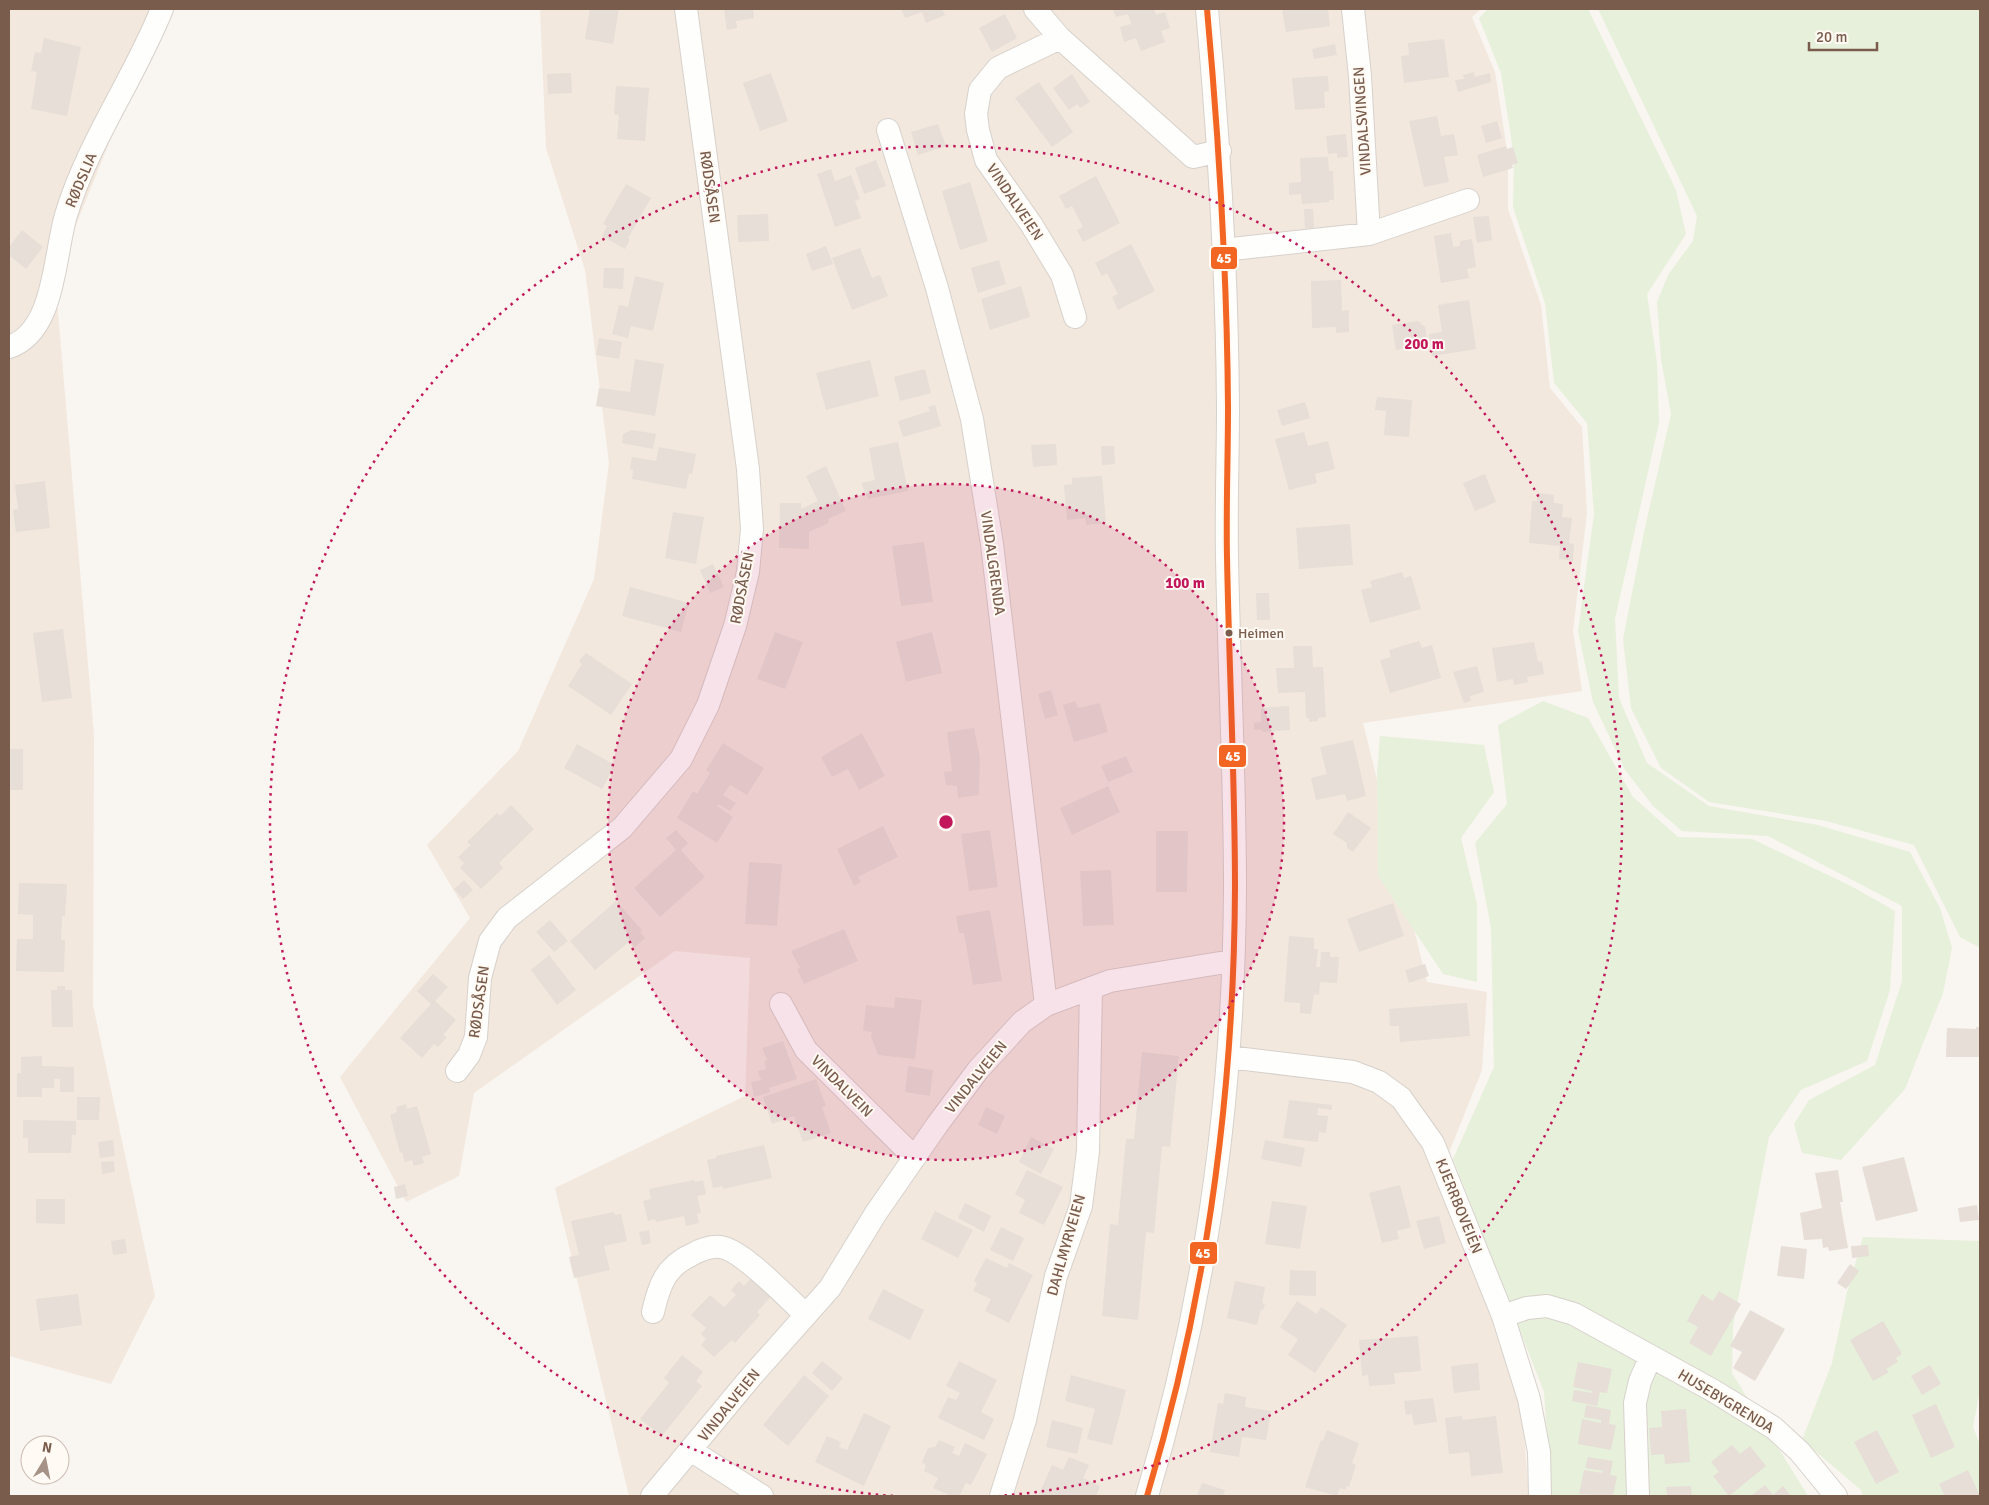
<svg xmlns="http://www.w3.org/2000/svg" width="1989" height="1505" viewBox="0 0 1989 1505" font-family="Signika,sans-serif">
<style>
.residential{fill:#f2e8de}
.green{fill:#e7f0db}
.building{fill:#e6ded7}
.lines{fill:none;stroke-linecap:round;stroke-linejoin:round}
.street-casing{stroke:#d7d1cb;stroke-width:24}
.street{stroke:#fefefd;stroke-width:22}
.bus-1-casing{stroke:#fffaf3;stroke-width:10}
.bus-1{stroke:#f26522;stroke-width:6}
.ring{fill:none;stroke:#c2185b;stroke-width:2.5;stroke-dasharray:2.5 5}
.bus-dot{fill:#7a5c4d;stroke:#fffaf3;stroke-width:2}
.labels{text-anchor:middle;stroke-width:4;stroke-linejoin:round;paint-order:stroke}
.bus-label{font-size:14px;fill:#7a5c4d;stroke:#fffaf3;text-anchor:start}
.street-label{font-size:15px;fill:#7a5c4d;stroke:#fffaf3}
.centre{fill:#c2185b;stroke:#fffaf3;stroke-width:2.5}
.ring-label{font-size:15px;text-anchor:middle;font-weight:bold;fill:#c2185b;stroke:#fffaf3;stroke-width:4;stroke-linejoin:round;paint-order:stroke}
.line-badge{stroke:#fffaf3;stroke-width:2}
.badge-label{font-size:14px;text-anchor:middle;font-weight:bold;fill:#fff}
</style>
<rect width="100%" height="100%" fill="#f9f5f0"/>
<path class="residential" d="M9 9H163L55 277 94 735 93 1005 155 1296 111 1384 9 1356Z
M540 9H1481L1472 17 1495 72 1508 157V209L1541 305 1550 388 1582 427 1587 513 1573 631 1582 691 1363 723 1427 982 1487 992 1482 1070 1440 1175 1521 1400 1529 1496H629L555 1188 745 1096 750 958 675 951 474 1093 459 1176 406 1202 340 1077 470 918 427 845 518 751 594 579 609 463 585 270 546 148Z"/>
<path class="green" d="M1488 9H1588L1676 190 1686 234 1647 294 1657 363 1659 423 1615 619 1619 698 1647 763 1709 806 1818 825 1910 852 1940 908 1952 948 1943 993 1905 1089 1841 1160 1802 1153 1794 1124 1809 1100 1875 1065 1902 981V906L1768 836 1682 831 1654 807 1625 770 1593 702 1578 631 1594 514 1587 423 1554 383 1545 303 1513 207 1514 157 1501 73 1479 18Z
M1598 9H1980V948L1960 937 1914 845 1826 821 1709 802 1661 768 1631 708 1623 639 1644 532 1671 414 1661 360 1657 302 1668 275 1693 241 1697 216Z
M1543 701 1588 718 1633 797 1678 837 1752 839 1851 886 1895 911 1890 990 1867 1061 1801 1090 1769 1137 1733 1326 1732 1373 1808 1496H1551L1544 1392 1453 1159 1494 1067 1491 928 1475 843 1507 804 1498 725Z
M1380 736 1484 745 1494 792 1461 838 1477 904V982L1443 974 1378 876 1377 773Z
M1863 1237 1980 1241V1390L1973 1427 1980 1445V1496H1863L1861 1490 1802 1440 1832 1363 1847 1292Z"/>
<path class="building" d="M590 9H619L613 44 585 39Z
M724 9H753L754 18 736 21 737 28 727 30Z
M901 9H942L945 15 926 23 922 12 905 18Z
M1113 9H1154L1156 15 1165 12 1170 28 1161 31 1165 42 1141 51 1136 38 1124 42 1120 27 1131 24 1128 14 1116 17Z
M1282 9H1328L1330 26 1286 32Z
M1005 14 1017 38 992 52 979 28Z
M44 38 81 47 67 116 31 109 37 72 31 71 35 52 41 53Z
M1444 39 1449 77 1404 83 1401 56 1409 55 1408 43Z
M1335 44 1337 55 1314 59 1312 49Z
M1474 72 1475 77 1490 73 1491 82 1458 92 1455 80 1464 79 1463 75Z
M571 73 572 93 548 94 547 74Z
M771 73 788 121 760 131 743 83Z
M1072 74 1090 102 1080 108 1077 104 1069 110 1053 88Z
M1328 76 1329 91 1324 92 1325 108 1295 110 1292 78Z
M1039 82 1073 132 1052 147 1015 98Z
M616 86 649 88 645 141 617 139 619 115 614 114Z
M1437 116 1441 136 1454 134 1458 155 1444 157 1449 182 1424 187 1409 121Z
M1497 121 1502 138 1486 143 1481 126Z
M938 124 946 146 918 155 911 132Z
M1346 134 1348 157 1337 158V153L1328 154 1326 136Z
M1506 146 1507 149 1513 147 1518 163 1512 165 1513 168 1483 177 1477 155Z
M1328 157 1329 171H1333L1334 200H1329V202L1302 204 1301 194 1289 195V183L1301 182 1300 158Z
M876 160 886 186 864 194 855 168Z
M831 169 835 181 851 175 860 199 855 201 861 218 835 227 817 174Z
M1096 176 1120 223 1083 242 1077 230 1083 227 1072 206 1066 209 1059 196Z
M970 182 988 241 960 250 942 191Z
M626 184 651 198 628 238 630 239 625 249 602 236 607 226 603 224Z
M1304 209H1313L1314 228H1305Z
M768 214 769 241 738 242 737 215Z
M1489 216 1492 240 1477 243 1473 217Z
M22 230 43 247 26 269 9 255V247Z
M1451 233 1453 247 1460 246V241L1472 239 1476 267 1467 269 1469 278 1441 283 1434 236Z
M1131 244 1155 291 1118 310 1112 297 1118 294 1107 273 1102 276 1095 263Z
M826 246 833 264 812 271 806 254Z
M860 248 872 278 880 275 888 296 852 310 832 258Z
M999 260 1006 284 978 293 971 268Z
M604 268H624L623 289 603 288Z
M635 276 664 283 653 331 631 326 628 338 612 334 619 305 628 307Z
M1341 280 1342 311 1349 310V332L1336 333V327L1312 328 1311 281Z
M1021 286 1030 317 990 330 981 299Z
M1469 300 1476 349 1432 356 1429 334 1442 332 1438 305Z
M1418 321 1425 327 1428 344 1396 350 1392 325Z
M599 338 622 342 619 359 596 355Z
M635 359 664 364 655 416 596 406 599 388 630 392Z
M870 360 879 396 826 410 816 373Z
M925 369 931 393 900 401 894 377Z
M1377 397 1412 400 1409 437 1384 435 1386 411 1375 410Z
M1305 402 1310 418 1282 426 1277 410Z
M935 405 941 426 903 437 898 421 930 411 928 407Z
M632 430 656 434 653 449 622 443 623 434Z
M1304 432 1308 446 1328 441 1335 469 1315 474 1317 483 1289 490 1275 439Z
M898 442 908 491 868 499 861 483 875 480 869 448Z
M1056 444 1057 465 1033 467 1031 445Z
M1101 446H1114L1115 464 1102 465Z
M659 447 696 454 692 474 689 473 686 489 632 479 633 470 630 469 632 457 656 461Z
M826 466 846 511 828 519 829 523 809 532V549L779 548 780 503H801V509L818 501 806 476Z
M1485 474 1496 502 1475 511 1463 483Z
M1102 476 1106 523 1086 525 1085 518 1067 520 1064 485 1072 484V478Z
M45 481 50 528 16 532 13 510 18 509 15 485Z
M1538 493 1554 495V503L1563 504 1562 517 1572 518 1569 543 1574 544 1573 561 1559 559 1560 546 1529 543 1532 501H1537Z
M673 512 704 517 696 564 665 558Z
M1350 524 1353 565 1299 569 1296 528Z
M924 542 933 602 901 606 892 546Z
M713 564 724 587 710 593 700 570Z
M1402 572 1404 578 1411 576 1421 609 1370 623 1361 590 1372 587 1370 581Z
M630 587 689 603 681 632 622 616Z
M1256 593H1269L1270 620H1257Z
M63 629 72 698 42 702 33 633Z
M775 632 803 642 785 689 757 679Z
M932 632 942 673 906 682 896 642Z
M1419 641 1422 648 1432 645 1441 678 1390 693 1380 660 1391 657 1389 650Z
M1534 642 1538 662 1542 661 1544 674 1527 677 1528 682 1514 685 1513 679 1497 682 1492 648Z
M1293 646H1312L1313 667H1323L1326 717 1318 718V721L1309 722V718H1306L1305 692 1278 693 1276 668H1294Z
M586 653 632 684 611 715 568 686 582 664 579 661Z
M1477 666 1484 692 1470 696 1471 701 1464 703 1453 672Z
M1051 690 1058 715 1045 719 1038 694Z
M1075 701 1078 708 1100 703 1108 732 1074 742 1063 705Z
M1289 706 1290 730 1262 732V730H1254V723L1261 722V708Z
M974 728 980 758 979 795 958 798 957 786 946 785 944 772 952 771 947 732Z
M862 733 885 776 859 790 848 769 832 777 821 757Z
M1353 740 1366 796 1347 801 1345 794 1316 800 1311 778 1327 774 1320 747Z
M723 743 764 768 747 795 730 785 723 795 736 803 730 811 718 804 717 806 733 817 717 843 677 818 693 791 697 794 710 773 706 770Z
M577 744 615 765 602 789 564 768Z
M9 749H23V790H9Z
M1126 756 1133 772 1108 782 1101 766Z
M1108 786 1120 812 1072 835 1060 808Z
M511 805 534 829 499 863 503 868 481 889 460 868 464 863 458 857 471 845 467 842 497 813 500 816Z
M1348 812 1371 828 1353 852 1347 848V843L1333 834Z
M883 826 898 857 858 877 861 882 854 886 837 849Z
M676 830 688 843 681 850 705 877 660 917 634 888 676 850 666 838Z
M990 830 998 887 969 891 961 834Z
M1156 831H1188L1187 892H1156Z
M749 862 782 864 777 926 745 924Z
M1111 870 1114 925 1083 926 1080 871Z
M464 880 473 890 463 899 454 889Z
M19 883 67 884 65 916H62L61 940H65L64 972 16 971 17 939H33V915L18 914Z
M616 901 642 930 640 932 645 938 635 947 630 941 595 970 570 941Z
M1393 903 1404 936 1359 952 1347 919Z
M990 910 1002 981 973 985 964 933H959L956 916Z
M550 920 568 941 554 952 536 932Z
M844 929 858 961 804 984 797 969 800 968 791 951Z
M1289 936 1314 938V949H1318L1316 967H1320L1321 952H1330V957H1339L1337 983 1320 982 1319 995 1314 994 1311 1014 1300 1013V1003L1284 1002Z
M549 955 576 990 557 1005 531 970Z
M1425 964 1429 976 1409 983 1405 970Z
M433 974 448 987 435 1001 456 1020 443 1035 447 1037 438 1047 434 1044 422 1058 400 1038 431 1004 417 991Z
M57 986H65V990H72L73 1027H52L51 990H57Z
M895 997 922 1000 915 1059 878 1055 871 1037 872 1032 863 1031 866 1005 894 1008Z
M1467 1003 1470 1036 1400 1042 1399 1026H1390L1389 1009Z
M1976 1027H1980V1057H1946L1947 1028 1976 1029Z
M783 1041 797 1079 769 1088 770 1092 754 1097 751 1082 761 1080 758 1071 766 1069 764 1061 767 1060 762 1048Z
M1142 1052 1179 1056 1170 1147 1162 1146 1154 1233 1146 1232 1138 1320 1102 1316 1110 1224 1118 1225 1126 1139H1134Z
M42 1056V1066L74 1067V1092H60V1079H54V1088H42V1097H17V1073H21V1057Z
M908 1066 933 1070 930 1096 905 1092Z
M816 1079 826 1106 822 1107 831 1133 803 1142 794 1116 772 1124 763 1097Z
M77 1097H100L99 1120H77Z
M1289 1100 1332 1105V1110L1318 1108 1317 1115 1328 1116 1326 1133 1319 1132 1318 1142 1283 1138Z
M406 1104 407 1109 417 1106 431 1154 422 1157 424 1163 414 1166 412 1160 405 1162 402 1152 400 1153 390 1115 397 1112 396 1107Z
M986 1107 1005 1116 997 1134 978 1125Z
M23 1120 76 1121V1135H72L71 1153H28V1138H23Z
M1031 1137 1054 1149 1041 1174 1019 1162Z
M113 1140 115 1156 100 1158 98 1142Z
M1265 1140 1305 1148 1301 1167 1261 1159Z
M764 1145 772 1178 723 1189V1186L713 1188 707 1160 716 1158V1156Z
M1904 1157 1918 1211 1876 1221 1862 1167Z
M114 1161 115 1172 102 1174 101 1162Z
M1027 1170 1063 1187 1044 1225 1019 1213 1025 1200 1015 1194Z
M1838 1170 1843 1202H1840L1848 1248 1829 1251 1828 1247 1823 1248 1822 1239 1804 1240 1800 1213 1822 1208 1815 1173Z
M694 1180 695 1182 703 1180 706 1194 697 1196 701 1213 697 1214 699 1223 686 1226 684 1216 656 1222 655 1219 648 1221 643 1201 651 1199 649 1189Z
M405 1184 408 1196 396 1199 394 1187Z
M1400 1185 1411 1227 1397 1231 1399 1239 1382 1243 1369 1193Z
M36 1199H65V1224L36 1223Z
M1272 1201 1307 1206 1300 1249 1265 1244Z
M965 1203 991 1216 984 1232 958 1218Z
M1977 1205 1979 1220 1960 1222 1958 1208Z
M935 1211 973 1230 958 1258 921 1239Z
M614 1212 615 1215 621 1214 627 1241 604 1246 610 1270 574 1278 569 1257 579 1255 571 1221Z
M1439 1216 1446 1243 1424 1249 1416 1221Z
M1001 1227 1024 1238 1013 1261 990 1250Z
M649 1230 651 1243 642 1245 639 1232Z
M125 1239 127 1253 113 1255 111 1241Z
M1868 1245 1869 1256 1852 1258 1851 1246Z
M1781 1246 1807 1249 1804 1279 1777 1276Z
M986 1258 1007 1268 1009 1263 1033 1275 1009 1323 985 1311 991 1299 973 1291 977 1283 974 1281Z
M1850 1264 1859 1271 1846 1289 1837 1283Z
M1290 1270 1316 1271V1296L1289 1295Z
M753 1276 773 1294 757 1312 760 1315 735 1343 732 1340 714 1357 701 1345 706 1339 701 1334 706 1328 691 1315 710 1295 724 1307 736 1295 731 1290 739 1281 744 1286Z
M1235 1281 1265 1287 1262 1303 1265 1304 1263 1310 1261 1309 1257 1325 1227 1318Z
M883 1289 924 1310 910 1340 868 1319Z
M1719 1291 1741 1304 1711 1356 1689 1343 1698 1327 1687 1321 1702 1294 1713 1301Z
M78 1294 82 1325 40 1331 36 1299Z
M1297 1301 1317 1314 1321 1307 1347 1325 1315 1373 1288 1355 1298 1339 1280 1327Z
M1750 1310 1785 1329 1755 1381 1733 1368 1742 1352 1730 1346Z
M1883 1321 1902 1354 1896 1358 1898 1362 1886 1369 1889 1372 1873 1381 1850 1340Z
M1418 1336 1421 1371 1394 1373 1395 1384 1369 1386 1368 1375 1362 1376 1359 1340Z
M682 1355 703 1372 696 1381 702 1386 662 1436 640 1419 669 1383 664 1378Z
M822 1361 843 1378 832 1391 812 1373Z
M959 1361 997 1380 981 1412 994 1419 984 1440 938 1418 948 1397 956 1400 960 1393 946 1386Z
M1578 1362 1612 1369 1607 1393 1600 1392 1597 1406 1572 1401 1574 1390 1592 1393V1391L1573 1387Z
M1478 1363 1480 1390 1454 1393 1451 1366Z
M1930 1365 1941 1384 1922 1395 1911 1376Z
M804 1375 829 1396 788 1446 763 1425Z
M1071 1375 1126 1390 1112 1445 1087 1439 1095 1409 1065 1401Z
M1225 1393 1246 1397 1245 1407 1271 1411 1266 1440 1242 1437 1239 1457 1210 1452 1218 1403 1223 1404Z
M1433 1398 1437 1422 1414 1425 1412 1414 1406 1415 1404 1401Z
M1936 1404 1955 1447 1931 1458 1912 1415Z
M1586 1405 1611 1410 1609 1424 1616 1425 1611 1450 1578 1444 1582 1419 1601 1423V1420L1584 1417Z
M1686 1409 1690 1462 1665 1464 1664 1454 1651 1455 1649 1428 1662 1427 1661 1411Z
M864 1413 891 1426 864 1486 815 1462 827 1436 841 1442 839 1447 847 1450Z
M1462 1416 1463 1420 1496 1416 1503 1473 1471 1476 1469 1452 1449 1454 1445 1418Z
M1052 1420 1083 1428 1077 1454 1046 1447Z
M1327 1430 1359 1443 1352 1463 1356 1465 1349 1487 1347 1486 1345 1490 1340 1488 1337 1496 1305 1487 1321 1440 1323 1441Z
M1877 1430 1899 1472 1876 1484 1854 1442Z
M939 1440 955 1447 952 1453 959 1456 965 1443 987 1454 971 1485 966 1483 959 1496H951L933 1488 938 1478 924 1471 926 1466 922 1462 928 1448 935 1447Z
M1732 1445 1740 1454 1750 1446 1766 1466 1729 1496 1713 1476 1719 1472 1711 1462Z
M1069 1457 1089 1465 1083 1478 1100 1486 1096 1496H1045L1039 1494 1052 1465 1063 1470Z
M1588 1457 1613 1461 1610 1475 1617 1476 1613 1496 1579 1494 1584 1470 1602 1473 1603 1471 1585 1468Z
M1968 1470 1980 1496H1945L1939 1484Z
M1202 1483 1225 1490 1223 1496H1197Z
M1765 1485 1773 1495 1783 1486 1791 1496H1751Z
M1691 1486 1692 1496H1667L1666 1487Z"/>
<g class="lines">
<defs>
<path id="street" d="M1035 9 1060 38 1193 157 1220 151
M1353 9 1360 76 1369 234
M1060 38 998 68 980 90 976 114 978 130 986 160 1031 224 1062 275 1075 317
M888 130 937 288 972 419 992 544 1046 1005
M1223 250 1369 234 1468 200
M9 347C55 332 54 256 66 215 88 142 134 79 162 9
M781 1004 806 1050 914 1157
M1228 1057 1353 1072 1379 1082 1401 1098 1433 1143 1503 1316 1529 1399 1539 1452 1540 1496
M457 1071 469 1055 476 1037 480 978 490 941 507 918 622 828 681 759 708 705 735 626 748 572 752 529 748 469 686 9
M653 1312C659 1286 665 1267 691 1255 700 1250 709 1246 720 1247 742 1249 788 1299 806 1315
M1503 1316 1527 1308 1547 1306 1574 1314 1712 1390 1774 1428 1800 1452 1836 1496
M692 1451 762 1496
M652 1496 750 1378 830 1288 876 1213 937 1125 978 1070 1022 1022 1046 1005 1110 981 1232 961
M1001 1496 1025 1420 1056 1276 1081 1206 1088 1151 1091 988
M1147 1496C1206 1300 1234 1093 1235 888 1235 778 1229 667 1227 557 1226 507 1228 457 1228 407 1227 274 1219 141 1207 9
M1638 1496 1635 1403 1640 1381 1650 1358"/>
</defs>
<use href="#street" class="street-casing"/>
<use href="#street" class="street"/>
<defs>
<path id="bus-1" d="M1147 1496C1206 1300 1234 1093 1235 888 1235 778 1229 667 1227 557 1226 507 1228 457 1228 407 1227 274 1219 141 1207 9"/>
</defs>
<use href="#bus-1" class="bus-1-casing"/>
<use href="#bus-1" class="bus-1"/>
</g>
<circle cx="946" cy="822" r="338" fill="#c2185b" fill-opacity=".12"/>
<g class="ring">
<circle cx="946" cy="822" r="338"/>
<path d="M893 1496A676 676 0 1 1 999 1496"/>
</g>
<circle class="bus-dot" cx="1229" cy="633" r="4.5"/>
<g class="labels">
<g class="bus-label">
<text x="1238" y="638">Heimen</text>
</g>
<g class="street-label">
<text transform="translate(1362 121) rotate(-94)" y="5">VINDALSVINGEN</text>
<text transform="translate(81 180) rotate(-67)" y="5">RØDSLIA</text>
<text transform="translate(710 187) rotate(82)" y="5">RØDSÅSEN</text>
<text transform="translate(1015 202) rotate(56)" y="5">VINDALVEIEN</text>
<text transform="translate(993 563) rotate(82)" y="5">VINDALGRENDA</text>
<text transform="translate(742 588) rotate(-79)" y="5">RØDSÅSEN</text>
<text transform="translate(479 1002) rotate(-82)" y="5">RØDSÅSEN</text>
<text transform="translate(976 1077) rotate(-51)" y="5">VINDALVEIEN</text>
<text transform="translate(842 1086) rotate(45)" y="5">VINDALVEIN</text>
<text transform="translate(1459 1206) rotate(68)" y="5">KJERRBOVEIEN</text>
<text transform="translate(1066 1245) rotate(-74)" y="5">DAHLMYRVEIEN</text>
<text transform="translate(1726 1401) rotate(31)" y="5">HUSEBYGRENDA</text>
<text transform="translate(729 1405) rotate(-51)" y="5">VINDALVEIEN</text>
</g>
</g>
<circle cx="946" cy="822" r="8" class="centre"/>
<g class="ring-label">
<text x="1424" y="349">200 m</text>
<text x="1185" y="588">100 m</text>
</g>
<g class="line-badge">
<rect x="1210" y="246" width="28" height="24" rx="5" fill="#f26522"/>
<rect x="1218" y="744" width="29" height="24" rx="5" fill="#f26522"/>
<rect x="1189" y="1241" width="29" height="24" rx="5" fill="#f26522"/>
</g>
<g class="badge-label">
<text x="1224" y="263">45</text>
<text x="1233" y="761">45</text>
<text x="1203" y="1258">45</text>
</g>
<rect width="1989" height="1505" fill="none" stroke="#7a5c4d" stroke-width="20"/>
<g transform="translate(45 1460) rotate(10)"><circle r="24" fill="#fffaf3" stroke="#cabbb1"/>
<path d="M0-4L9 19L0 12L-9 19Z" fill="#a69286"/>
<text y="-8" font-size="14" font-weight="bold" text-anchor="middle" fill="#7a5c4d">N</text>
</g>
<path d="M1809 42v8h68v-8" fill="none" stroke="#7a5c4d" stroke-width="2.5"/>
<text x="1816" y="42" font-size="15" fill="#7a5c4d" stroke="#fffaf3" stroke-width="4" paint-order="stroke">20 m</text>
</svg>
